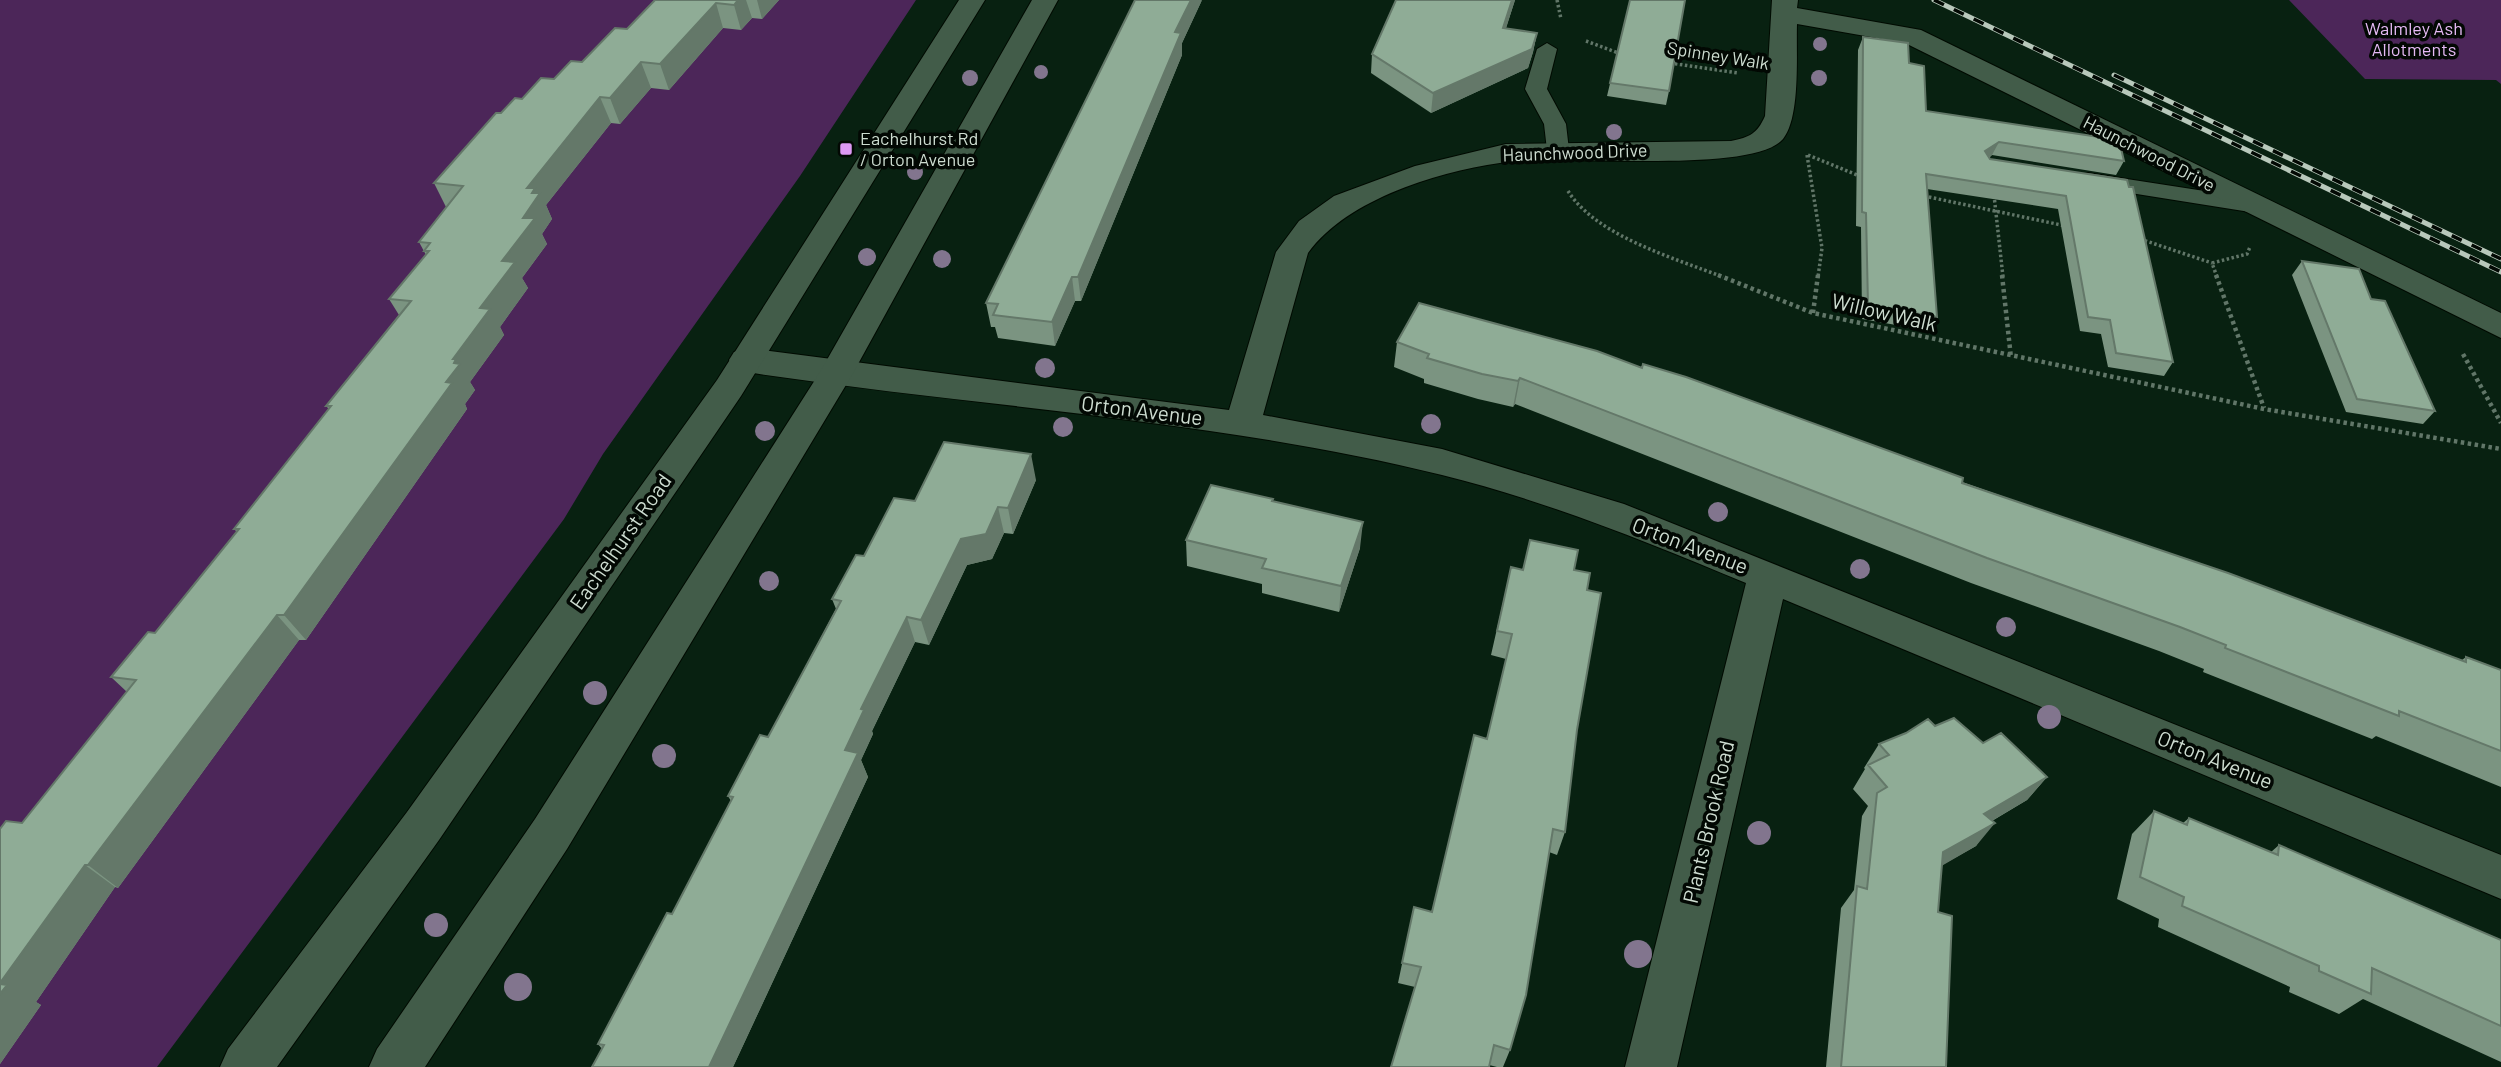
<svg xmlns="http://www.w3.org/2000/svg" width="2501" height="1067" viewBox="0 0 2501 1067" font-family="Barlow,sans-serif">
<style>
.green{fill:#4c2659}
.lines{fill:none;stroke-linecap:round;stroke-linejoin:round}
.service-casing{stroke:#000a01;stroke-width:2}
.minor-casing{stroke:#000a01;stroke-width:2}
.secondary-casing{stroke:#000a01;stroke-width:2}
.path-far1{stroke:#617668;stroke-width:3.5;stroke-dasharray:2.5 2.5;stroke-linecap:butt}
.path{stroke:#617668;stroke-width:4.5;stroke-dasharray:3.5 3.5;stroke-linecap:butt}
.service{fill:#425c49;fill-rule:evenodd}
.minor{fill:#425c49;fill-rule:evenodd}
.secondary{fill:#425c49;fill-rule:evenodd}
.rail-casing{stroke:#b8c8bb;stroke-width:5}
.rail{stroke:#020803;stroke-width:3.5;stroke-dasharray:11;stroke-linecap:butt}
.tree{fill:#82758e}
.wall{fill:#7b9481}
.shaded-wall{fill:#647869}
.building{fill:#8fac96;stroke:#647869;stroke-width:2}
.poi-dot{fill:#dd99f4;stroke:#020803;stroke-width:2.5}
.labels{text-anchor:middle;stroke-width:7;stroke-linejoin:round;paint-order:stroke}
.far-park-label{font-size:18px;fill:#e6baf5;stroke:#020803}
.far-street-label{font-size:18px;fill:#cddcd0;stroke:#020803}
.far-poi-label{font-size:18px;fill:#cddcd0;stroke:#020803;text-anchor:start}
.street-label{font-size:21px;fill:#cddcd0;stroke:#020803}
</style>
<rect width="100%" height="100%" fill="#082111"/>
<path class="green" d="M0 0H916L800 176 603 454 564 519 157 1067H0Z
M2289 0H2501V84L2496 80 2365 79Z"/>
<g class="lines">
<defs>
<path id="service" d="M1547 43 1557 49 1547 89 1566 124 1569 150 1558 157 1547 150 1544 124 1525 89 1537 49Z
M2088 173 2250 198 2258 200 2262 205 2258 210 2250 212 2080 185 2076 180 2080 175Z"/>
<path id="minor" d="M1772 0H1798L1797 8 1921 30 2501 313V338L1905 43 1797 24C1796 52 1801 117 1783 139 1753 175 1561 154 1506 162 1441 171 1348 198 1308 253L1263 415 1442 449 1624 504 2501 855V899L1783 599 1677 1067H1625L1746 583C1647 542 1547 501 1442 475 1214 419 978 407 746 372L734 368 729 360 734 352 746 348 1229 410 1276 252 1299 221 1334 196 1415 166 1506 144 1731 141C1750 137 1757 134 1765 116Z"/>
<path id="secondary" d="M959 0H985L741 396 439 840 277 1067H220L228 1049 407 812 717 380Z
M1032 0H1058L852 375 567 849 425 1067H369L377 1049 535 819 820 372Z"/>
</defs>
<use href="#service" class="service-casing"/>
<use href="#minor" class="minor-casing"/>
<use href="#secondary" class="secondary-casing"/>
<path class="path-far1" d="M1557 0 1561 19
M1586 41 1621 54
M1670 63 1738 73
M1807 155 1822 248 1818 277
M1808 155 1862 177
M1568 191C1596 236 1674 258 1723 277
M1994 195 2003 277
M1924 196 2066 226
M2140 239 2212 263
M2217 277 2212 263 2247 254 2250 247"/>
<path class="path" d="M1718 275 1813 313 2264 409 2501 449
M2002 275 2011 358
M2216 275 2264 408
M1813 313 1818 275
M2463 354 2501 423"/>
<use href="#service" class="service"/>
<use href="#minor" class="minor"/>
<use href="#secondary" class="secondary"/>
<defs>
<path id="rail" d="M1934 0 2501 272
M2114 75 2501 259"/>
</defs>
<use href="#rail" class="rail-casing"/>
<use href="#rail" class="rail"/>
</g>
<g class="tree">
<circle cx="1820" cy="44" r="7"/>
<circle cx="1041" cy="72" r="7"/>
<circle cx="970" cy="78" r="8"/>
<circle cx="1819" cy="78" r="8"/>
<circle cx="1614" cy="132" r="8"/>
<circle cx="915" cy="172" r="8"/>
<circle cx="867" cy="257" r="9"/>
<circle cx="942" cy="259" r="9"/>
<circle cx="1045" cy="368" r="10"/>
<circle cx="1431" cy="424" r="10"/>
<circle cx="1063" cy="427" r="10"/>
<circle cx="765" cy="431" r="10"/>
<circle cx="1718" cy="512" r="10"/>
<circle cx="1860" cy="569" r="10"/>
<circle cx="769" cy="581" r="10"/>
<circle cx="2006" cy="627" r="10"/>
<circle cx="595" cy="693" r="12"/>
<circle cx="2049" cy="717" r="12"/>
<circle cx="664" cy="756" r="12"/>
<circle cx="1759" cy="833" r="12"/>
<circle cx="436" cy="925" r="12"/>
<circle cx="1638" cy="954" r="14"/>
<circle cx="518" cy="987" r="14"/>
</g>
<path class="wall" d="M655 0H779L762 19 752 18 741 30 723 28 669 90 651 88 620 124 611 123 546 205 552 219 542 234 547 244 522 278 528 288 500 327 504 335 470 382 475 390 465 404 467 409 306 640H299L118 888 115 887 36 1002 41 1005 0 1064V829L22 823 127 692 111 677 155 633 237 532 234 529 329 409 326 406 399 315 389 299 426 255 419 242 446 207 434 183 501 113 522 99 582 62 627 29Z
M1202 0 1182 43V55L1081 301H1075L1055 346 998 338 995 327H991L986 303Z
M1396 0H1515L1506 28 1537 33 1533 52 1528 68 1431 113 1371 73 1372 54Z
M1630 0 1669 91 1666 105 1607 96Z
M1863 37 1909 63 1926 111 2124 161 2116 175 1992 155 1989 158 1990 159 2127 180 2173 362 2164 376 2108 367 2101 334 2080 331 2058 209 1927 189 1937 317 1930 331 1862 319 1861 227 1856 226 1858 50Z
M2302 261 2371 299 2435 411 2423 424 2346 412 2292 275Z
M1397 342 1642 368 2462 660 2466 657 2501 670V787L2376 736 2372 739 2203 672 2204 669 2159 651 1971 583 1515 404 1513 407 1478 399 1424 383V379L1394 367Z
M1036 480 1013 534 1004 533 992 559 967 565 929 645 915 642 872 731 873 734 861 760 868 777 733 1067H592L602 1049 598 1044 672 914 731 801 728 796 768 737 836 609 832 599 864 556 915 501Z
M1273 502 1360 548 1339 612 1262 593V584L1187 566 1186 540Z
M1511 567 1523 570H1574L1587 590 1577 730 1565 832 1557 855 1549 852 1510 1050 1503 1067H1497L1489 1065 1415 987 1398 983 1414 907 1432 912 1487 739 1506 659 1491 655Z
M1935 726 1983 743 2047 777 2027 800 1992 821 1976 846 1942 865 1938 912 1946 1067H1826L1841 908 1854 890 1862 816 1868 806 1853 789 1865 769 1864 768 1879 744Z
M2154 811 2183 823 2189 818 2271 852 2279 845 2501 940V1062L2363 999 2339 1014 2289 992 2290 987 2158 927 2159 919 2117 899 2132 834Z"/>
<path class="shaded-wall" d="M738 0H746L752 18 741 30 734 5Z
M757 0H779L762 19Z
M1191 0H1202L1182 43V55L1081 301 1078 277 1175 32Z
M1512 0H1515L1500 47 1503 28Z
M716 3 723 28 669 90 660 64Z
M1537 33 1533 52 1528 68 1431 113 1433 93Z
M641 62 651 88 620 124 610 98Z
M600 97 611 123 546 205 552 219 542 234 547 244 522 278 528 288 500 327 504 335 470 382 475 390 465 404 467 409 306 640 284 615 446 382 453 359 480 308 523 218 527 188Z
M1999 142 1992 155 1978 164 1985 151Z
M1072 277 1075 301 1055 346 1052 322Z
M1520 378 1515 404 1513 407 1518 381Z
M1031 454 1036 480 1013 534 1008 508Z
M998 507 1004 533 992 559 967 565 929 645 921 620 961 539Z
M1363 522 1360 548 1339 612 1341 586Z
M277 615 299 640 118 888 88 865Z
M907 617 915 642 872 731 873 734 861 760 868 777 733 1067H709L845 750 861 709Z
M2047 777 2027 800 1966 836 1984 814Z
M1995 823 1976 846 1926 875 1943 852Z
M85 865 115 887 36 1002 41 1005 0 1064V984Z"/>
<path class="building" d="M655 0H738L734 5 716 3 660 64 641 62 610 98 600 97 527 188H535L532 193H540L523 218H535L502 261 515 262 480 308 490 309 453 359H456L454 363 460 364 446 382 452 383 284 615H277L88 865H85L0 983V829L6 821 22 823 136 680 111 677 148 632 155 633 239 529H234L331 406H326L411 301 389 299 429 251H424L430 243 419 242 463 186 434 183 496 113H501L515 98 522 99 541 78 554 79 571 61 582 62 615 28 627 29Z
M1135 0H1191L1175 32 1181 33 1078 277H1072L1052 322 993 315 998 304 986 303Z
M1396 0H1512L1503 28 1537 33 1532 49 1433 93 1372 54Z
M1630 0H1685L1669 91 1610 83Z
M1863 37 1908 43 1909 63 1924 66 1926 111 2119 140 2124 161 1999 142 1985 151 1990 159 2127 180 2129 187H2133L2173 362 2116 353 2110 320 2088 317 2066 196 1926 174 1937 317 1868 305 1866 213 1862 212Z
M2302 261 2359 269 2371 299 2385 301 2435 411 2357 399Z
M1419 303 1597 351 1642 368 1643 364 1686 377 1963 478 1962 483 2228 573 2466 662V657L2501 670V751L2399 711V716L2225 648 2226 645 2180 627 1987 558 1520 378 1518 381 1482 374 1427 358 1429 354 1397 342Z
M944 442 1031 454 1008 508 998 507 986 534 961 539 921 620 907 617 861 709 864 710 845 750 858 753 709 1067H592L604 1045 598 1044 667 913 672 914 733 797 728 796 760 735 768 737 841 601 832 599 856 555 864 556 894 498 915 501Z
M1211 485 1273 499 1272 501 1363 522 1341 586 1262 568 1266 559 1186 540Z
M1530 540 1578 550 1574 570 1590 573 1587 590 1601 593 1577 730 1565 832 1553 829 1526 995 1510 1050 1494 1045 1489 1067H1391L1421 967 1402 963 1414 907 1432 912 1474 735 1487 739 1512 634 1497 631 1503 604 1511 567 1523 570Z
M1954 718 1983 743 2001 733 2047 777 1984 814 1995 823 1943 852 1938 912 1952 916 1946 1067H1841L1857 886 1867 889 1877 793 1887 787 1868 765 1889 755 1879 744 1906 733 1928 719 1935 726Z
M2154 811 2187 825 2189 818 2278 855 2279 845 2501 940V1026L2372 968 2371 994 2319 971V966L2182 906 2184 897 2140 877Z
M0 984 7 985 0 994Z"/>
<rect class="poi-dot" x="839" y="142" width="14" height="14" rx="3.5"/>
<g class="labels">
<g class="far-park-label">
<text x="2414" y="35">Walmley Ash<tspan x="2414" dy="21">Allotments</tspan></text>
</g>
<g class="far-street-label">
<text transform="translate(1718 56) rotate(9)" y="6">Spinney Walk</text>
<text transform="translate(1575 153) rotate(-2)" y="6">Haunchwood Drive</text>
<text transform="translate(2149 154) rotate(27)" y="6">Haunchwood Drive</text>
</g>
<g class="far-poi-label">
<text x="860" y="145">Eachelhurst Rd<tspan x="860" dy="21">/ Orton Avenue</tspan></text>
</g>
<g class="street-label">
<text transform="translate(1884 313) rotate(13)" y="7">Willow Walk</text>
<text transform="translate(1142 411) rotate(7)" y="7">Orton Avenue</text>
<text transform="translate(621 542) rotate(-55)" y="7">Eachelhurst Road</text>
<text transform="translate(1690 546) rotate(21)" y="7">Orton Avenue</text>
<text transform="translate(2215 760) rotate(22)" y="7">Orton Avenue</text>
<text transform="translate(1709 822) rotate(-77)" y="7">Plants Brook Road</text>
</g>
</g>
</svg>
